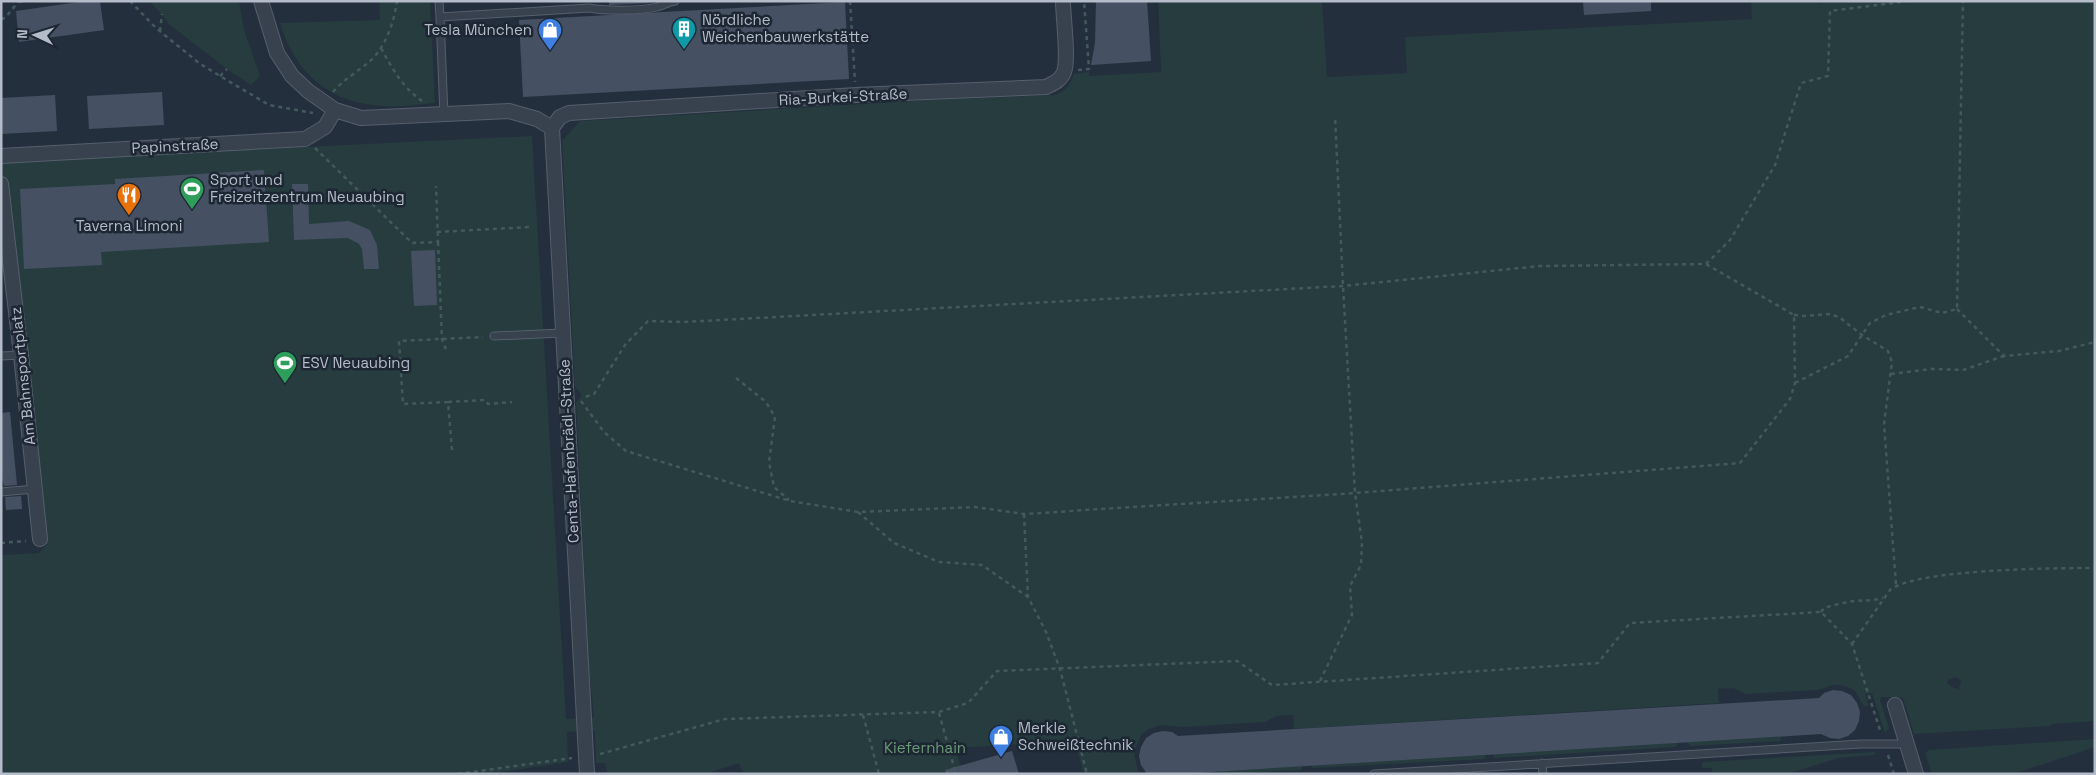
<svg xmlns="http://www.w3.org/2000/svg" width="2096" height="775" viewBox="0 0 2096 775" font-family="'Space Grotesk',sans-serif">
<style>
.green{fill:#263c3f;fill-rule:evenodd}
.building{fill:#455162}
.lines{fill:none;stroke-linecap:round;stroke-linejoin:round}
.service-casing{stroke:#565f6c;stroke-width:9}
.minor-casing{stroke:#565f6c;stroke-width:16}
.path{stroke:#44595c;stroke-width:2.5;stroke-dasharray:4 4;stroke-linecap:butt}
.service{stroke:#38414e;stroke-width:7}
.minor{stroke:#38414e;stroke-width:14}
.labels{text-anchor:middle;stroke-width:5;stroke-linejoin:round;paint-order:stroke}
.poi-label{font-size:15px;fill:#b4bcc9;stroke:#1d2633;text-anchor:start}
.street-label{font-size:15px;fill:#b4bcc9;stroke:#1d2633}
.park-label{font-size:15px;fill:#6b9a76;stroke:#1d2633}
</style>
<rect width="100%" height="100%" fill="#242f3e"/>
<path class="green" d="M150 1H239L244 30 260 76 251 85 227 69 170 25Z
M379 1H430L435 103C415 105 393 108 373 105 325 100 293 68 280 23L380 20Z
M1158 1H1322L1327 77 1407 73 1405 37 1752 19 1751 1H1820L1821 6V1H2095V721L2051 724V726L1914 734 1903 698 1882 697 1880 700 1889 728 1885 733 1872 693 1865 694 1869 706H1864L1855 691 1848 687 1839 685H1833L1818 690 1746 694 1733 688 1718 689 1719 703 1294 729 1293 715 1276 716 1265 722 1183 727 1161 725 1149 729 1142 734 1136 747 1134 755 1139 774H1084L1075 741 955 748 963 774H743L739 763 705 774H608L605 763H596L595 731 567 732 568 762 487 774H1V555L39 553 47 544 1 224V162L532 136 566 719 594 717 589 667 576 402 582 396 575 386 562 141 580 121 930 100 1055 95C1066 91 1070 85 1074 74L1089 72V76L1161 72ZM1956 677 1961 680 1959 689 1954 688 1947 683 1948 680Z
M1781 736 1780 741 1690 746 1687 742Z
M2095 739V747L2013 774H1932L1925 753 1929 750Z
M1678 743 1676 747 1494 758V754Z
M1875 752V755L1838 758 1787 774H1712V768H1702V762Z
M1485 755V759L1312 768V765Z
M1303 766 1301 770 1222 774 1221 771Z"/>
<path class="building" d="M86 1H100L104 30 19 42 16 11Z
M609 1H649L650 3 609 5Z
M1096 1H1147L1151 61 1091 65 1095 43Z
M1583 1H1651V11L1584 15Z
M845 2 849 79 523 97 519 20Z
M162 92 164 125 89 129 87 96Z
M55 95 57 131 1 134V98Z
M264 170 269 242 101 252 102 265 24 269 20 189 115 184V179Z
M292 184H308L309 224 349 221 370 230 377 245 379 269H364L362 249 359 244 348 238 294 240Z
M435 250 437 305 414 306 411 251Z
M10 412 17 485 4 486 1 474V413Z
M21 496 22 509 6 510 5 497Z
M1833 690 1842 691 1851 695 1857 703 1860 712 1859 721 1855 730 1848 736 1839 739 1830 738 1821 734 1179 774H1147L1141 765 1139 756 1141 747 1146 738 1154 733 1163 731 1172 732 1178 736 1819 698 1824 693Z
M1012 751 1019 774H946L945 770Z"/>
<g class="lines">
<defs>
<path id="service" d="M439 1 440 17 589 8C605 11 641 11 657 7 664 5 668 2 675 1
M440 17 444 115
M494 336 562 333
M1 356 21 355
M1 492 35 489
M1542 763 1543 774
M1374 774 1861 744H1907"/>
<path id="minor" d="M261 1 277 53 292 76 308 91 335 110 361 118 509 111 537 119 552 128
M552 128 587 774
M552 128 560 117 569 113 856 95 1046 87C1054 83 1061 80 1064 72 1069 59 1063 17 1063 1
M1 156 305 139 325 127 335 110
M1 184 21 355 40 539
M1895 705 1916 774"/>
</defs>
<use href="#service" class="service-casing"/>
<use href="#minor" class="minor-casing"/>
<path class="path" d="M130 1 156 28 199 63 220 76 269 105 313 113
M850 1 855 82
M19 2 28 1
M1 19 5 18 19 1
M160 31 162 14
M381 48C392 68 402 87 422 101
M1078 70 1089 69 1084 1
M220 76 227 69
M333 92C343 80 357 72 369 62 386 47 394 22 397 1
M315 148 412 243 438 242 436 186
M437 232 530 227
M438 242 442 339 447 352
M1706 264 1730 240 1775 165 1801 83 1828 76 1830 11 1908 1
M1957 309 2004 356 2059 351 2095 342
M1794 315 1805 316 1829 314 1839 317 1862 335 1888 351 1892 362 1884 424 1896 585
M1891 374 1931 369 1963 370 2004 356
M736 378 766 402 775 417 769 462 774 487 789 500
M1795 383 1848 356 1870 323 1886 315 1920 307 1942 313 1957 309 1963 1
M581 401 604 432 626 451 790 501 858 512 975 507 1024 514 1355 493 1740 463 1790 399 1795 383 1794 315 1706 264 1540 266 1343 286 684 322 648 321 625 345 594 394 582 398
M448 402 485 400 488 404 512 402
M452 450 448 402 403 404 399 341 483 337
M858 512 894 543 939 562 982 565 1028 597
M1024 514 1028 597 1046 632 1060 669 1087 774
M1 543 26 541
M1821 612 1824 608C1834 605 1845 602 1855 601 1865 600 1873 601 1883 598
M1852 644 1890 590C1916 569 2056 568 2095 568
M1320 681 1352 615 1350 586 1361 565 1362 543 1355 493 1343 286 1335 116
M939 713 956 774
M863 715 879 774
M600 754 725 719 939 712 968 703 997 671 1237 661 1272 685 1598 663 1630 623 1821 612 1852 644 1881 733
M1888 755 1894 774
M458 774 572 758"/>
<use href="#service" class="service"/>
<use href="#minor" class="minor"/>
</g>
<defs>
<symbol id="building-pin" viewBox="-11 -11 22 30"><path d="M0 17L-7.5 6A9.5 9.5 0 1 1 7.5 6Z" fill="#0f9aa8" stroke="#1d2633"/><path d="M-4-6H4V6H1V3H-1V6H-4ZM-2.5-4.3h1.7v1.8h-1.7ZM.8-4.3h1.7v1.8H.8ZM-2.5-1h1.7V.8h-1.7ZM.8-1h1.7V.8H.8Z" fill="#fff"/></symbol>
<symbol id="shop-pin" viewBox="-11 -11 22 30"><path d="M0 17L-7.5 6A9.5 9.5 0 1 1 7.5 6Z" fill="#3f7fe0" stroke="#1d2633"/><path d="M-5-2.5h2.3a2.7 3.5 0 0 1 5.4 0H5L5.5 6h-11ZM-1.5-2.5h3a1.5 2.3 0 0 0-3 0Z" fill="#fff"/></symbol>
<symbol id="stadium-pin" viewBox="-11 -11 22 30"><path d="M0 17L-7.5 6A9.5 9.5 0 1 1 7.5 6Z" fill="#2e9e5b" stroke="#1d2633"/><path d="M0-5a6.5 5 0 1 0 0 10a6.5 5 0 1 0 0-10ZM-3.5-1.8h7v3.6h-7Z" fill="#fff"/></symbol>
<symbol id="restaurant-pin" viewBox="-11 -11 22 30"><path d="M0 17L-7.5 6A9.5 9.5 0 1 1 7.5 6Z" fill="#e8710a" stroke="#1d2633"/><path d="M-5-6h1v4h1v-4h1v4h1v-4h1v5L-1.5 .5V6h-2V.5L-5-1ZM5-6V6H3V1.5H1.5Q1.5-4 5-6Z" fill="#fff"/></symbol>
</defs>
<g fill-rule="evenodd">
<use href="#building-pin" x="670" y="15" width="28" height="38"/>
<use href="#shop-pin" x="536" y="16" width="28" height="38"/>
<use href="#stadium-pin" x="178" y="175" width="28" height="38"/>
<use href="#restaurant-pin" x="115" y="181" width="28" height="38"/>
<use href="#stadium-pin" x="271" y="349" width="28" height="38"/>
<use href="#shop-pin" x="987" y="723" width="28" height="38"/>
</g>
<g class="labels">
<g class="poi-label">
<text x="702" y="25">Nördliche<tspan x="702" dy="17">Weichenbauwerkstätte</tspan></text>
<text x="532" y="35" text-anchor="end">Tesla München</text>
<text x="210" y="185">Sport und<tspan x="210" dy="17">Freizeitzentrum Neuaubing</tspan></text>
<text x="129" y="231" text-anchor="middle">Taverna Limoni</text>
<text x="302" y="368">ESV Neuaubing</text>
<text x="1018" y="733">Merkle<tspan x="1018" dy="17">Schweißtechnik</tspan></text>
</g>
<g class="street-label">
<text transform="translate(843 97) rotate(-3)" y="5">Ria-Burkei-Straße</text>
<text transform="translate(175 146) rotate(-3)" y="5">Papinstraße</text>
<text transform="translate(23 376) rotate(-96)" y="5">Am Bahnsportplatz</text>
<text transform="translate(569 451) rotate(-93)" y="5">Centa-Hafenbrädl-Straße</text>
</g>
<g class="park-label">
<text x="925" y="753">Kiefernhain</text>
</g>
</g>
<rect width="2096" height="775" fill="none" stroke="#b4bcc9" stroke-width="5"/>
<g transform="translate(35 35) rotate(274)" stroke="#1d2633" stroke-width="4" paint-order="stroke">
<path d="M0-4L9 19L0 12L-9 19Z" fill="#b4bcc9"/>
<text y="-8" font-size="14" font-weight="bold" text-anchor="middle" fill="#b4bcc9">N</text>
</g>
</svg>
